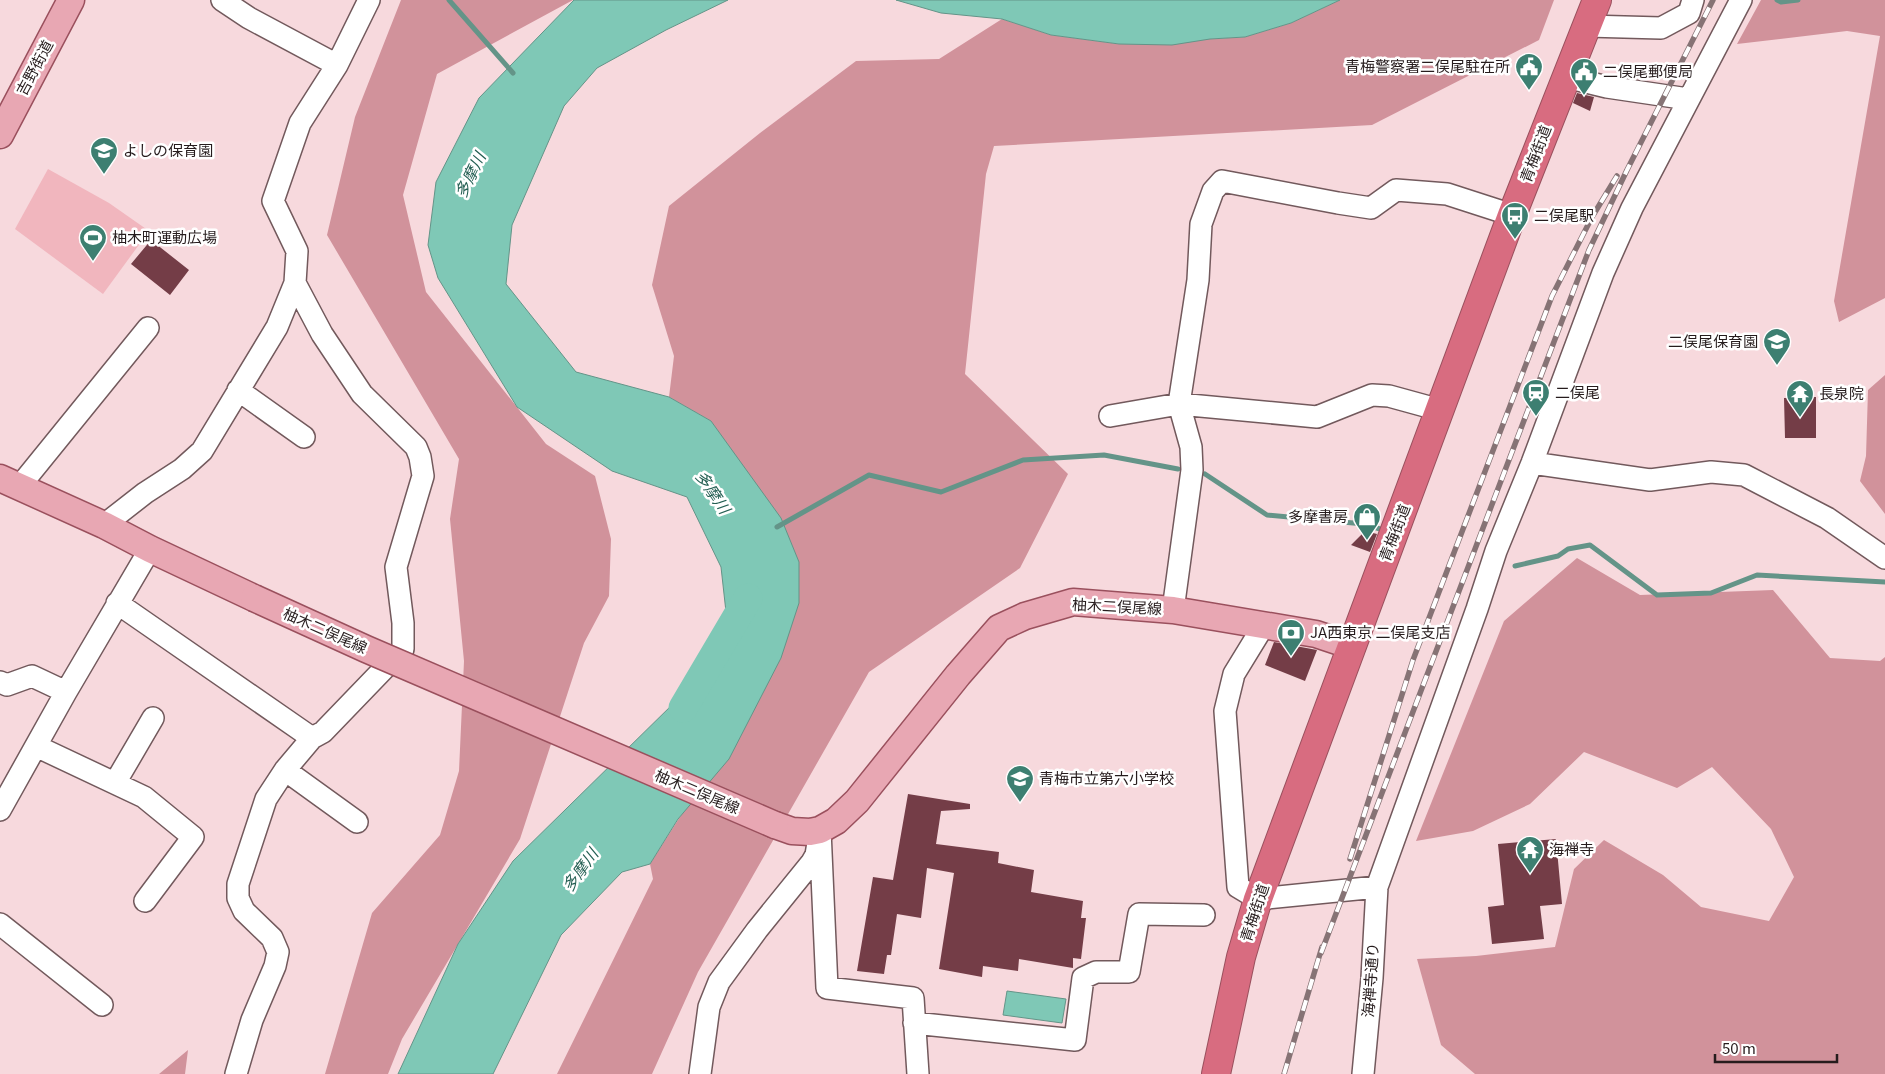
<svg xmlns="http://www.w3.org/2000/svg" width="1885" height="1074" viewBox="0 0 1885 1074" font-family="Georgia,'Noto Sans JP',serif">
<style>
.green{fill:#f1b6be}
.forest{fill:#d1929b}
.water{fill:#7fc8b6;stroke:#649488}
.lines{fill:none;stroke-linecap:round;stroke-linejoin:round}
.stream{stroke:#649488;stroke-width:5}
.river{stroke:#7fc8b6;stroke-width:29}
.building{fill:#743d47}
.minor-casing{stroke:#72595c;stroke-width:24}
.major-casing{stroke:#9a505d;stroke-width:29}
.highway-casing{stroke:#9a505d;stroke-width:30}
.minor{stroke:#fff;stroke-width:21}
.major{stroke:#e8a7b3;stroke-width:26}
.highway{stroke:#d86c80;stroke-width:28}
.rail-casing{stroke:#867375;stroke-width:5.5}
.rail{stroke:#fff;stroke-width:4;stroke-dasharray:11;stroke-linecap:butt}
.major-bridge-casing{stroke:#9a505d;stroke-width:29;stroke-linecap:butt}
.major-bridge{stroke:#e8a7b3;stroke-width:26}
.labels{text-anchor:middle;stroke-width:5;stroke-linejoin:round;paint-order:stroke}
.poi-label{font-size:15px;fill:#261c1d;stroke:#fff;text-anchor:start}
.street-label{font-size:15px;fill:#261c1d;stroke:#fff}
.water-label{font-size:16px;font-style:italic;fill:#245f53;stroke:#fff}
</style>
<rect width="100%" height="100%" fill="#f7d9dd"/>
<path class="green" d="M48 169 109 203 149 231 103 294 15 229Z"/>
<path class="forest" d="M401 0H573L437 74 403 195 426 292 546 444 595 476 611 539 609 596 584 643 520 839 402 1039 388 1074H325L372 913 440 835 459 771 464 661 450 519 459 459 327 235 355 117Z
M1340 0H1554L1539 40 1372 125 994 146 986 174 965 374 1068 474 1020 568 869 672 698 972 652 1074H557L653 879 650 864 781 658 711 421 669 397 674 356 652 285 669 206 760 133 856 61 939 59 1002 19 1051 35 1119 44 1245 37 1291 23Z
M1761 0H1885V298L1839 322 1834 301 1880 36 1847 31 1737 44Z
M1885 375V514L1860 481 1866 456 1868 390Z
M1577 558 1640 595 1773 590 1830 658 1880 661 1885 657V1074H1475L1441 1045 1417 959 1476 956 1555 947 1574 869 1604 840 1663 875 1701 907 1769 921 1794 877 1771 829 1712 767 1677 788 1584 752 1530 804 1473 831 1416 841 1504 621Z
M188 1050 185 1074H159Z"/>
<path class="water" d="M574 0H728L666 30 597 68 564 106 512 225 506 284 576 372 669 397 711 421 781 518 799 562V603L781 658 729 759 678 819 650 864 622 872 561 935 493 1074H398L458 944 513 861 730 648 721 567 687 497 612 471 517 407 438 278 428 245 436 182 479 98Z
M896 0H1340L1291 23 1245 37 1210 39 1172 45 1119 44 1051 35 1002 19 941 13Z
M1007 991 1066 999 1062 1023 1003 1015Z"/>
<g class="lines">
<path class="stream" d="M449 0 513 73
M1777 0 1781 2 1798 0
M1205 474 1267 515 1364 524 1380 529
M777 527 869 475 941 492 1023 460 1104 455 1178 469
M1515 566 1558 556 1568 549 1590 545 1657 595 1711 593 1757 575 1885 582"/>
<path class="river" d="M683 708 748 598"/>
</g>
<path class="building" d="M1577 93 1594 97 1590 111 1573 103Z
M151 240 189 270 170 295 131 264Z
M1816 397V438H1785L1784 398Z
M1365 531 1377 534 1370 552 1351 545Z
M1274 642 1317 650 1305 681 1265 665Z
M908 794 970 804V809L941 811 936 844 999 852 998 863 1034 870 1031 892 1083 901 1081 918H1086L1081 959 1073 958V968L1019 959 1018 971 983 966 982 977 939 969 954 873 927 868 921 918 897 914 891 955H887L884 974 857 971 873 877 893 880Z
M1556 839 1562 904 1540 906 1544 939 1492 944 1488 907 1504 905 1498 844Z"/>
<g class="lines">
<defs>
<path id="minor" d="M222 0 249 18 337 65
M1587 26 1661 28 1689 13 1693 0
M1566 77 1607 87 1688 99
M238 390 304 437
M1110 416 1179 404 1317 417 1372 395 1389 396 1440 410
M1532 463 1650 480 1711 472 1744 475 1827 518 1885 558
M19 487 148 328
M104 525 145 493 182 469 202 451 277 327 295 283 297 251 273 201 300 123 337 65 369 0
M117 603 312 738
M1173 610 1192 470 1191 447 1179 404 1198 280 1201 224 1213 191 1222 181 1338 203 1371 208 1396 190 1447 194 1512 215
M1264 625 1234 674 1225 711 1238 887 1258 899 1377 887
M0 682 7 685 32 676 66 692
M36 746 144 797 193 837 145 901
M285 770 357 822
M115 783 153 718
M0 810 66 692 150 549
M820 830 827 988 913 998 918 1074
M0 924 102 1005
M914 1023 1075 1040 1083 978 1096 972H1129L1139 914 1204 915
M236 1074 252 1020 275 966 278 952 272 938 244 911 238 898V884L266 799 285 770 312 738 323 732 403 649V623L396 567 423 476 420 457 416 447 362 394 322 334 295 283
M700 1074 709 1007 719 982 757 930 812 862 816 855 818 843
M1363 1074 1372 978 1377 887 1477 609 1496 551 1532 463 1603 273 1632 208 1741 0"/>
<path id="major" d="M0 135 71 0
M0 478 104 525 150 549 254 598
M775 825 792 831 810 832 820 830 836 821 857 801 958 675 999 628 1025 616 1073 602 1173 610 1316 634 1352 646"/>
<path id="highway" d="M1216 1074 1241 957 1258 899 1512 215 1597 0"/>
</defs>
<use href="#minor" class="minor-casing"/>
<use href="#major" class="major-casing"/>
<use href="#highway" class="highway-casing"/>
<use href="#minor" class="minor"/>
<use href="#major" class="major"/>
<use href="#highway" class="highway"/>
<defs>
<path id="rail" d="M1350 859 1413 660 1552 296 1592 217 1617 176
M1321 953 1589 250 1627 170 1713 0
M1284 1074 1322 947"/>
</defs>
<use href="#rail" class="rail-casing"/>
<use href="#rail" class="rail"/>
<defs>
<path id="major-bridge" d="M254 598 366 649 775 825"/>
</defs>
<use href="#major-bridge" class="major-bridge-casing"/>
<use href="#major-bridge" class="major-bridge"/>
</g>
<defs>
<symbol id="civic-pin" viewBox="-11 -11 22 30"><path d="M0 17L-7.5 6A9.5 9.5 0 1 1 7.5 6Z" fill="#3d7f71" stroke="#fff"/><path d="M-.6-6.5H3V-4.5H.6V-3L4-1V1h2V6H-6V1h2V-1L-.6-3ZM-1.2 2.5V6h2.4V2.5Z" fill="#fff"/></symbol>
<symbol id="school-pin" viewBox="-11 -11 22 30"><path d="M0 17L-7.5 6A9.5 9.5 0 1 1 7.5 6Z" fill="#3d7f71" stroke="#fff"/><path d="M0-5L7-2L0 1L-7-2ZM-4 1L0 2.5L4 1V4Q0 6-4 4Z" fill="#fff"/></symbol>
<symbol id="bus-pin" viewBox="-11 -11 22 30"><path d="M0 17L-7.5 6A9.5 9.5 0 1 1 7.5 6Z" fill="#3d7f71" stroke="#fff"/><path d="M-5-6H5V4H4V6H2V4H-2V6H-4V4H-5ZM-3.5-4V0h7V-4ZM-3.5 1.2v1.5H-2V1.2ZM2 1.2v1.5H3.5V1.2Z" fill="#fff"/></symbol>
<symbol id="stadium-pin" viewBox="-11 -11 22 30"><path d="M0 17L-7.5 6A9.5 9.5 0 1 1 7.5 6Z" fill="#3d7f71" stroke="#fff"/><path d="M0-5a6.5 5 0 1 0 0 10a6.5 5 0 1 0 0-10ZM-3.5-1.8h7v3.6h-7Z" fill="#fff"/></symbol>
<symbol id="station-pin" viewBox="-11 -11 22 30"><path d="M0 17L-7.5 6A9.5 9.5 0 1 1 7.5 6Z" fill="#3d7f71" stroke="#fff"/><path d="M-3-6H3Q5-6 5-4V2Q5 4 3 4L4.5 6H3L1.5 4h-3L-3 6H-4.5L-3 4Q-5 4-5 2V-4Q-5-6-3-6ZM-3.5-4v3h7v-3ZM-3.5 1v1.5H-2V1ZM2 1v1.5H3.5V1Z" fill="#fff"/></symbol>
<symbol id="temple-pin" viewBox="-11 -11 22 30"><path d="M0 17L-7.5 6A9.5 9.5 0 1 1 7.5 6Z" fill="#3d7f71" stroke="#fff"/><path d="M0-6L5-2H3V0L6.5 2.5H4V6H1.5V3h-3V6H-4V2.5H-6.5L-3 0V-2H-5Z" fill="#fff"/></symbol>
<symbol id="shop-pin" viewBox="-11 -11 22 30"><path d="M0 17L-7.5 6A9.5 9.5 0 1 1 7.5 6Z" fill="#3d7f71" stroke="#fff"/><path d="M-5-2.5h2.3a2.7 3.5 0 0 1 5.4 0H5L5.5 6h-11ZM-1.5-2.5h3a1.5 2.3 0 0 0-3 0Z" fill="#fff"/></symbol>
<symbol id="bank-pin" viewBox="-11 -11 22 30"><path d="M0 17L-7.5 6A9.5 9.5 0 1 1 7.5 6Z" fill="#3d7f71" stroke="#fff"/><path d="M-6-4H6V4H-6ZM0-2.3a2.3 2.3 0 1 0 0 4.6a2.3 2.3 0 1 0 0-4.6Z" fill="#fff"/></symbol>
</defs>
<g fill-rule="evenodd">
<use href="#civic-pin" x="1513" y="51" width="32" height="43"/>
<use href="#civic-pin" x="1568" y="56" width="32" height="43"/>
<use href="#school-pin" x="88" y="135" width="32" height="43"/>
<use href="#bus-pin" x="1499" y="200" width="32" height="43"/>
<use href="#stadium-pin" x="77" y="222" width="32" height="43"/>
<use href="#school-pin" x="1761" y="326" width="32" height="43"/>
<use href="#station-pin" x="1520" y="377" width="32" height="43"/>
<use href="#temple-pin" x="1784" y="378" width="32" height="43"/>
<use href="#shop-pin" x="1351" y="501" width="32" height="43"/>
<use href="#bank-pin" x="1275" y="617" width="32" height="43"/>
<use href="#school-pin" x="1004" y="763" width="32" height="43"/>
<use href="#temple-pin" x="1514" y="834" width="32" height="43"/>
</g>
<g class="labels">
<g class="poi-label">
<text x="1510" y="72" text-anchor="end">青梅警察署二俣尾駐在所</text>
<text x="1603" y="77">二俣尾郵便局</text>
<text x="123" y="156">よしの保育園</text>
<text x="1534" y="221">二俣尾駅</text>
<text x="112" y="243">柚木町運動広場</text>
<text x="1758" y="347" text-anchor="end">二俣尾保育園</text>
<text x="1555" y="398">二俣尾</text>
<text x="1819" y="399">長泉院</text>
<text x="1348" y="522" text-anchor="end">多摩書房</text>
<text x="1310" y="638">JA西東京 二俣尾支店</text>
<text x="1039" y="784">青梅市立第六小学校</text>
<text x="1549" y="855">海禅寺</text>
</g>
<g class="street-label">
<text transform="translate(35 68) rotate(-62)" y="5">吉野街道</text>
<text transform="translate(1536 154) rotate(-69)" y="5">青梅街道</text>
<text transform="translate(1395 533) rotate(-69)" y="5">青梅街道</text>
<text transform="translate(1117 607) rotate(3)" y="5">柚木二俣尾線</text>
<text transform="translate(325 631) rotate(24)" y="5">柚木二俣尾線</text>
<text transform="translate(697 792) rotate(23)" y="5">柚木二俣尾線</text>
<text transform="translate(1255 913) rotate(-72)" y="5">青梅街道</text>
<text transform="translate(1371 980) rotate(-86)" y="5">海禅寺通り</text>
</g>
<g class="water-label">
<text transform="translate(470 175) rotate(-64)" y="6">多摩川</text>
<text transform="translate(713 492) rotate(56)" y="6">多摩川</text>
<text transform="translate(580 870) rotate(-54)" y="6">多摩川</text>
</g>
</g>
<path d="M1715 1054v8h122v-8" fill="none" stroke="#261c1d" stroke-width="2.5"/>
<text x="1722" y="1054" font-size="15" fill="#261c1d" stroke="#ffffff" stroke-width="4" paint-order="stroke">50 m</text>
</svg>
